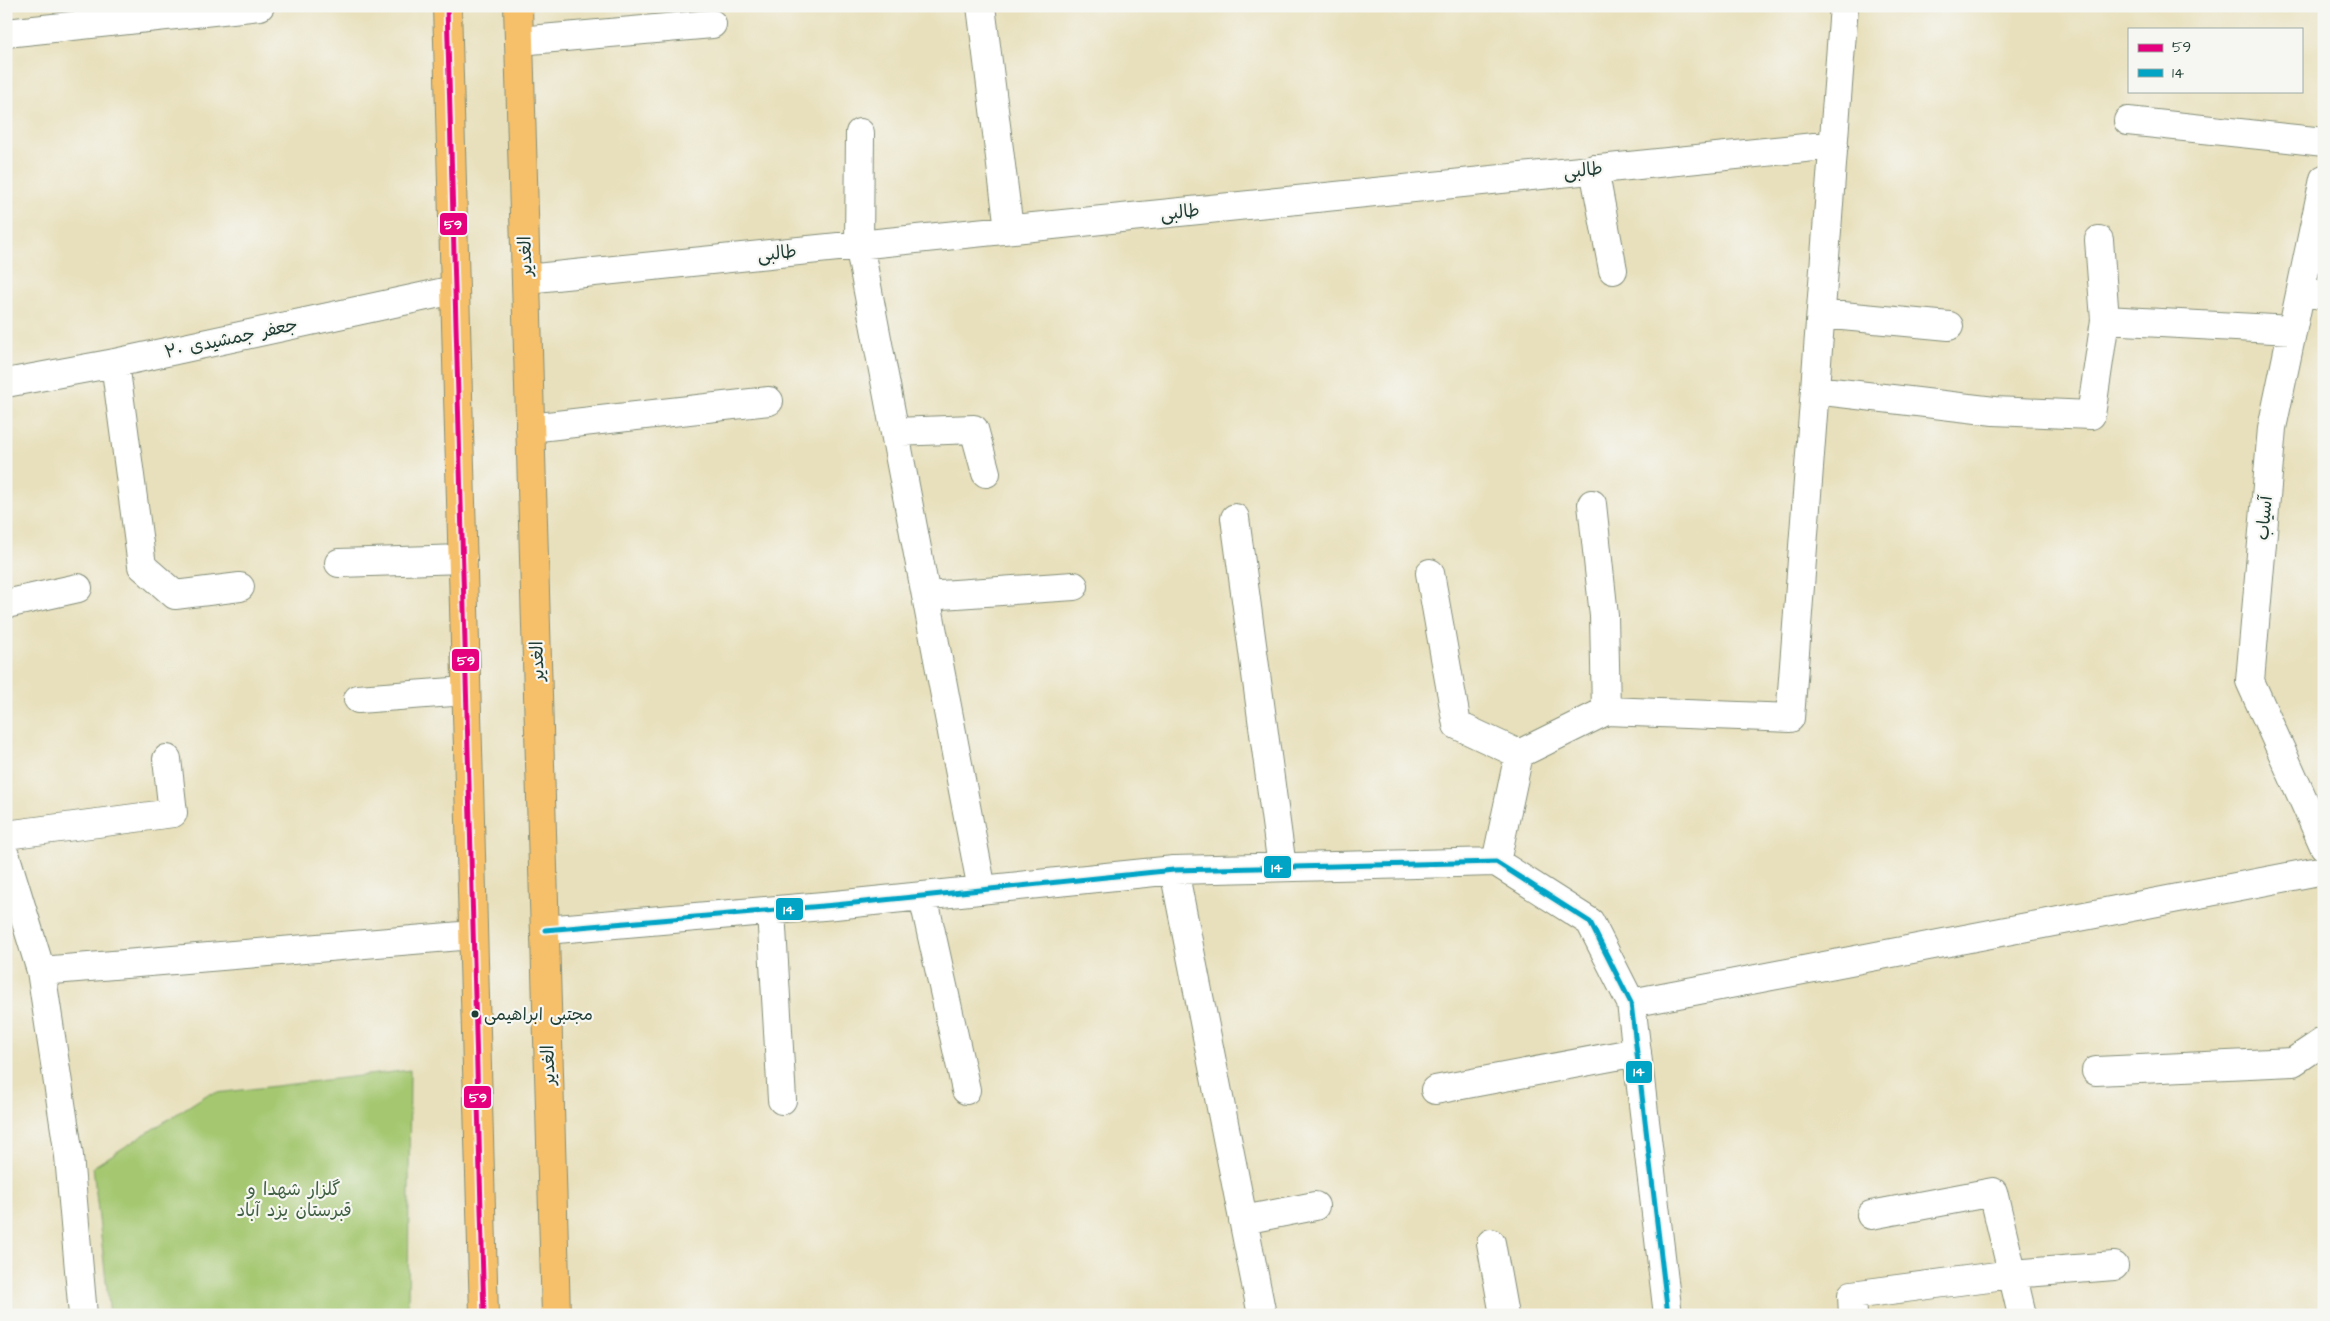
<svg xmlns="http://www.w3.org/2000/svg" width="2330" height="1321" viewBox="0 0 2330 1321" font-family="'Architects Daughter','Playpen Sans Arabic',sans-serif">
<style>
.green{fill:#a4c770;stroke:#628252}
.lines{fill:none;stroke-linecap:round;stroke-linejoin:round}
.minor-casing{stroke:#848e78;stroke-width:30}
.major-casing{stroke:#848e78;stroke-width:30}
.minor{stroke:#fff;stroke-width:28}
.major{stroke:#f6c06b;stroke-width:28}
.bus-1-casing{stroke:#f6f6f2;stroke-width:9}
.bus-2-casing{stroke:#f6f6f2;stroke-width:9}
.bus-1{stroke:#e5007d;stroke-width:5}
.bus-2{stroke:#02a4c6;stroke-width:5}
.bus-dot{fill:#1f3d34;stroke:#f6f6f2;stroke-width:2}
.labels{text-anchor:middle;stroke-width:4.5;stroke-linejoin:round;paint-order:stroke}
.bus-label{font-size:17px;fill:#1f3d34;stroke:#f6f6f2;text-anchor:start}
.street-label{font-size:18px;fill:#1f3d34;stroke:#f6f6f2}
.park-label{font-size:18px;fill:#406043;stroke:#f6f6f2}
.line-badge{stroke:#f6f6f2;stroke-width:2}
.badge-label{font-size:14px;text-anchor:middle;font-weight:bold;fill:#fff}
</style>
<rect width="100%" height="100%" fill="#f6f6f2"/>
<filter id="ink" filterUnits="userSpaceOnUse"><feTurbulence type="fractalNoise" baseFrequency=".02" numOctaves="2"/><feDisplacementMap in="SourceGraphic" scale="10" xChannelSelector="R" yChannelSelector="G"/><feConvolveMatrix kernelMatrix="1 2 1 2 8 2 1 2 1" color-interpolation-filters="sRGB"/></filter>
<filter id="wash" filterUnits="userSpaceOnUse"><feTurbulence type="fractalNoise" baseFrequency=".0096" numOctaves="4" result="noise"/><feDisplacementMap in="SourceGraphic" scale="20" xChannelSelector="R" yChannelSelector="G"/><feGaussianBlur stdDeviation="1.12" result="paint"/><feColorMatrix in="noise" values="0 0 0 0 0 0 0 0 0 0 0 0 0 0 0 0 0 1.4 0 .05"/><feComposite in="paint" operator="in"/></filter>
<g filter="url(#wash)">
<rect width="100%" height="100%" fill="#e8e0bc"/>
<path class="green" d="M410 1070 408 1315H110L93 1167 208 1094Z"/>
</g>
<g filter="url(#ink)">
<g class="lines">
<defs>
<path id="minor" d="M981 6 1009 229
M6 33 260 6
M519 41 712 24
M2128 121 2324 142
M860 133 859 244 982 890
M1594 169 1613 270
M2324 179 2272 428 2250 681 2324 846
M2099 240 2105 320 2292 330
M526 279 1834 145
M2301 290 2324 296
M1821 314 1949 326
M115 363 142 566 175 595 240 587
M6 383 115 363 454 290
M1815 390 1994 411 2091 415 2105 320
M530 428 769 401
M895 432 974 429 986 473
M1592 504 1604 616 1606 711
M1235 518 1282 867
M339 563 463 559
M1430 573 1457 725 1519 754
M926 596 1074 586
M6 604 78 588
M358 699 466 691
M6 835 173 813 167 759
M6 857 41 971 69 1156 83 1315
M1496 862 1519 754 1606 711 1790 718 1844 6
M1174 870 1262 1315
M923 896 966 1090
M771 911 782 1100
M545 930 835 905 1174 870 1496 862 1590 922 1631 1003 1668 1315
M41 971 473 935
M1631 1003 2324 870
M2096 1071 2293 1062 2324 1041
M1435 1090 1637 1052
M1871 1215 1993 1192 2022 1315
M1243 1220 1315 1206
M1491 1243 1504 1315
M1853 1315 1852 1295 2012 1274 2114 1266"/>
<path id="major" d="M447 6 484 1315
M518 6 556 1315"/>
</defs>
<use href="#minor" class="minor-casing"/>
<use href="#major" class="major-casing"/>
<use href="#minor" class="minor"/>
<use href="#major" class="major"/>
<defs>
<path id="bus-1" d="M447 6 484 1315"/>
<path id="bus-2" d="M545 930 835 905 1174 870 1496 862 1590 922 1631 1003 1668 1315"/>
</defs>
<use href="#bus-1" class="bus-1-casing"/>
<use href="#bus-2" class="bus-2-casing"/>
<use href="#bus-1" class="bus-1"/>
<use href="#bus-2" class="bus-2"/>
</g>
</g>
<circle class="bus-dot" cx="475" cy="1014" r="4.5"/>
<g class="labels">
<g class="bus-label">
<text x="484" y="1020">مجتبی ابراهیمی</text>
</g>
<g class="street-label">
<text transform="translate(1583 170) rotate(-6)" y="6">طالبی</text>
<text transform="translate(1180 212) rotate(-6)" y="6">طالبی</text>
<text transform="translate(777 253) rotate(-6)" y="6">طالبی</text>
<text transform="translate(525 256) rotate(-92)" y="6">الغدیر</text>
<text transform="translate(231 338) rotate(-12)" y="6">جعفر جمشیدی ۲۰</text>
<text transform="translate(2264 518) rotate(-85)" y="6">آسیاب</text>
<text transform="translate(537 661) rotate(-92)" y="6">الغدیر</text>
<text transform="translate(548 1065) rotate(-92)" y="6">الغدیر</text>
</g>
<g class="park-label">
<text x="294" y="1195">گلزار شهدا و<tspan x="294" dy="21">قبرستان یزد آباد</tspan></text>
</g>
</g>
<g class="line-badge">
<rect x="439" y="212" width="29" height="24" rx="5" fill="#e5007d"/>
<rect x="451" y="648" width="29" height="24" rx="5" fill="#e5007d"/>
<rect x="1263" y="855" width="29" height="24" rx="5" fill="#02a4c6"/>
<rect x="775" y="897" width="29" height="24" rx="5" fill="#02a4c6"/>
<rect x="1625" y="1060" width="28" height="24" rx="5" fill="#02a4c6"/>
<rect x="463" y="1085" width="29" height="24" rx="5" fill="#e5007d"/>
</g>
<g class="badge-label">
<text x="453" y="229">59</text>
<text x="466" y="665">59</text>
<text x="1277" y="872">14</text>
<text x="789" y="914">14</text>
<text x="1639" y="1076">14</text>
<text x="478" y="1102">59</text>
</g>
<rect width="2330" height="1321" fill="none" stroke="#f6f6f2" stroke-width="25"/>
<rect x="2128" y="28" width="175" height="65" fill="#f6f6f2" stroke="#a0aca6"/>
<rect x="2138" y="44" width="25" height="8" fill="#e5007d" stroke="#a0aca6"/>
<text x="2172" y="52" font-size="15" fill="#1f3d34">59</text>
<rect x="2138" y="69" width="25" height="8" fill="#02a4c6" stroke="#a0aca6"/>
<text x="2172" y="78" font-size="15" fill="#1f3d34">14</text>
</svg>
